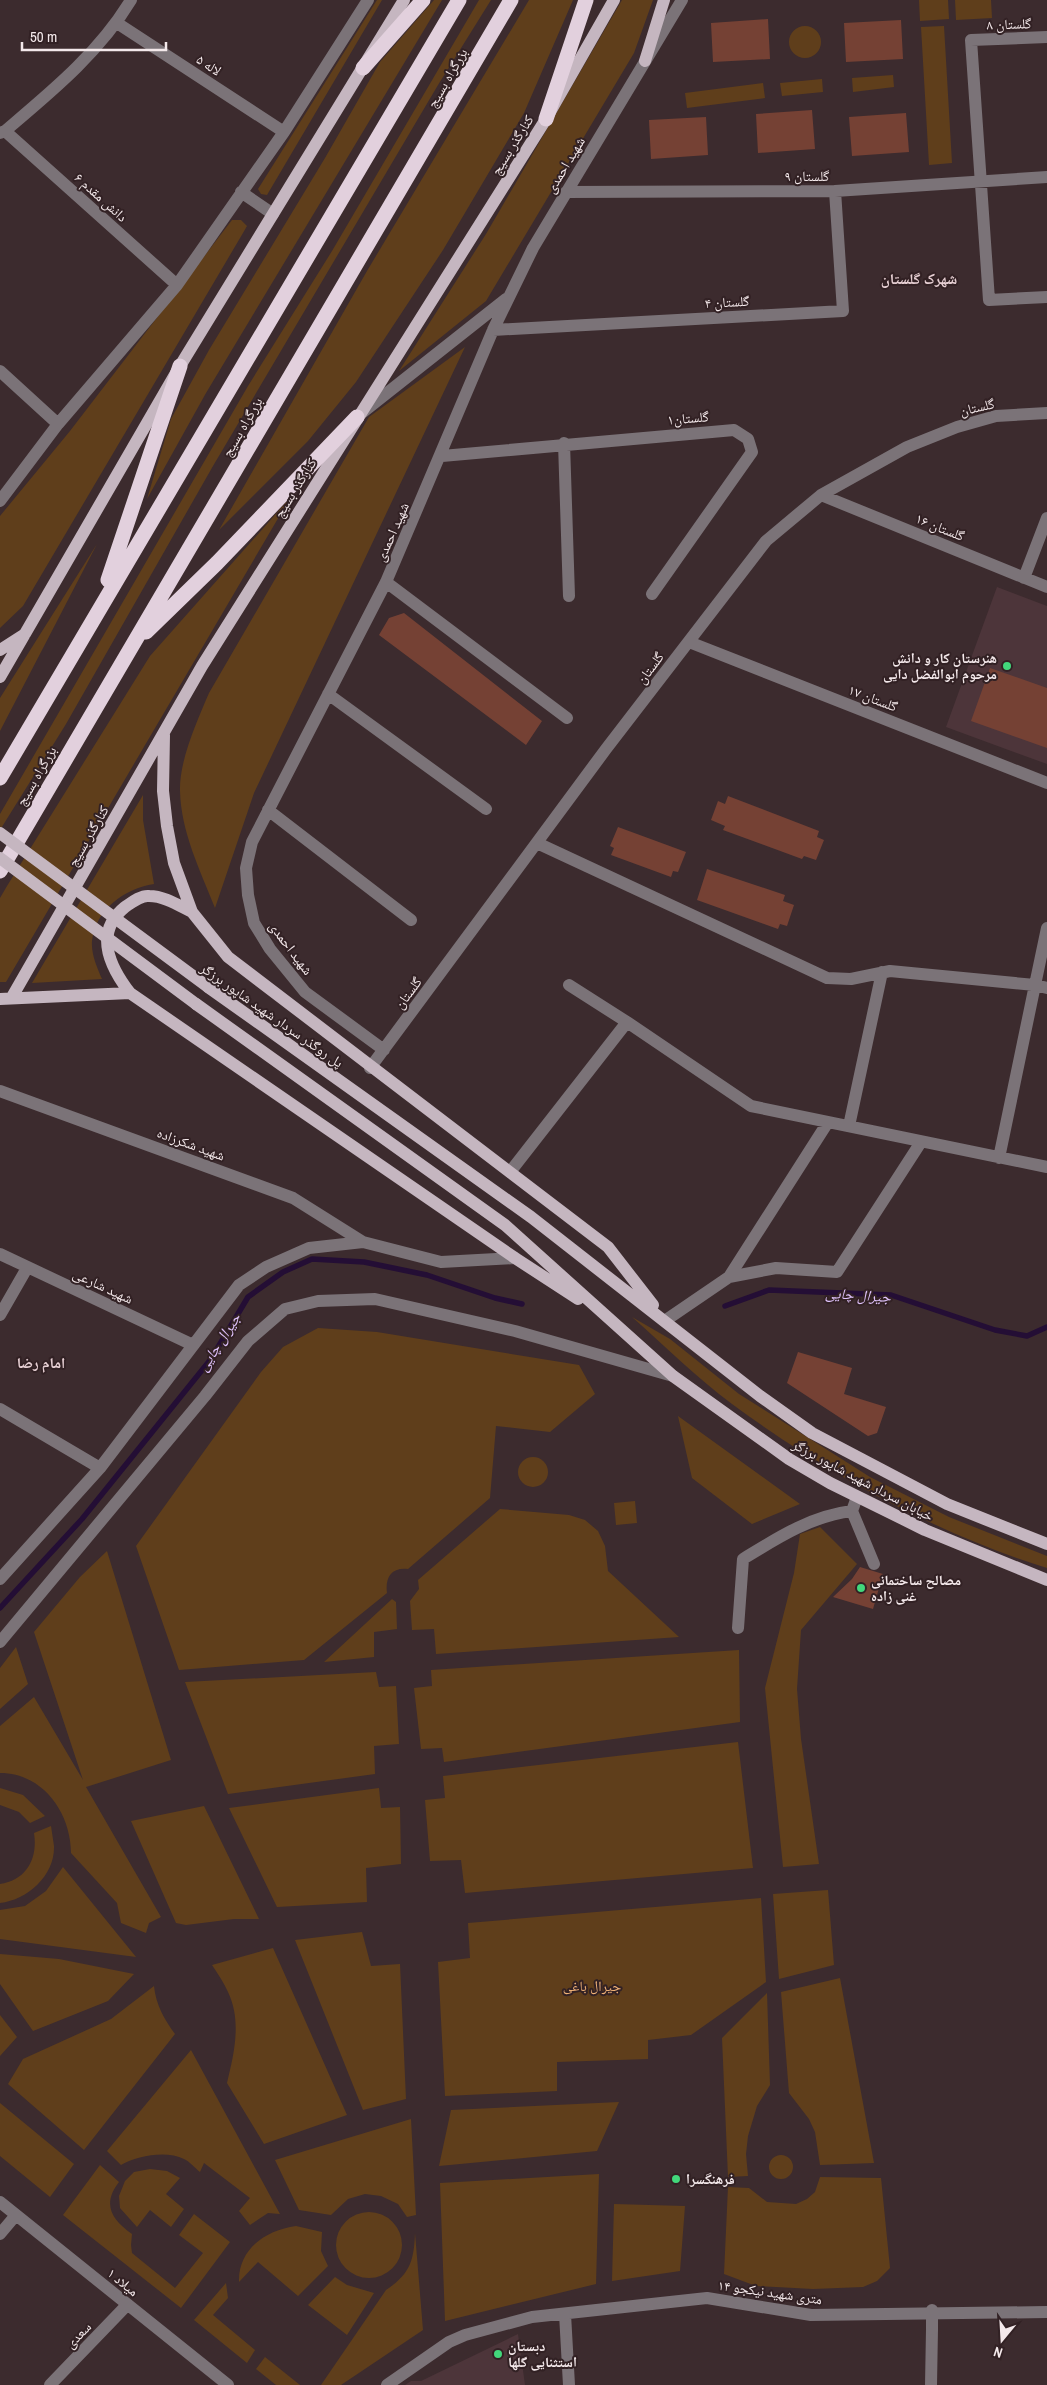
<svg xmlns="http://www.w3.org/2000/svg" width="1047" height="2385" viewBox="0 0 1047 2385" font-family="'Archivo Narrow','Noto Naskh Arabic',sans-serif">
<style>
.built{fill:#4d353a}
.green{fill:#5f3e1b}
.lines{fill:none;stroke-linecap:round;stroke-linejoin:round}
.stream{stroke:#240e35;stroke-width:5.5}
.building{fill:#754134}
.minor{stroke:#7b7378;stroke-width:12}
.major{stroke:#c5b6c0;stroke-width:12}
.highway{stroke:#e2d0dd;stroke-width:15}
.minor-bridge{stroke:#7b7378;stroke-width:12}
.major-bridge{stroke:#c5b6c0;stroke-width:12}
.poi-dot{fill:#42d77b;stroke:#322124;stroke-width:2}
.labels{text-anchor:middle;stroke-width:4;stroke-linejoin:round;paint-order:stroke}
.street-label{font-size:14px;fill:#f4e9eb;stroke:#322124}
.poi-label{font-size:14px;font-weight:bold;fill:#f4e9eb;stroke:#322124;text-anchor:start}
.park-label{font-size:14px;fill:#f2b378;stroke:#322124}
.neighbourhood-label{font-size:15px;font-weight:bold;fill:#e6cfd3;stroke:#322124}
.water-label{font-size:15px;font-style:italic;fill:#e0c3fd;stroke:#322124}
</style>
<rect width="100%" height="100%" fill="#3c2b2e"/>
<path class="built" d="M997 587 1047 606V764L946 727Z
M518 2334 525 2385H405L411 2381H421Z"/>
<path class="green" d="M377 0H382L267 195 261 194 258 189Z
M434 0H442L206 393 147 499 171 419 209 350 325 158 380 62Z
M479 0H491L438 85 213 466 66 724 0 830V814L248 386 332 251Z
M529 0H573L524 113 443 250 356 382 308 441 219 530 367 271Z
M622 0H653L634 53 486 301 399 371 486 234Z
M919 0H948L949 19 920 21Z
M955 0H991L992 18 956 20Z
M944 26 952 163 929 165 921 27Z
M789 42a16 16 0 1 1 32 0a16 16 0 1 1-32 0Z
M893 75 894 87 853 92 852 78Z
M822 79 823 92 782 96 780 83Z
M763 83 765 98 687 108 685 93Z
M232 220H241L247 226 243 233 23 606 0 628V516L70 431Z
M465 347 254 793 215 908C200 870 181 832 180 791 179 761 197 721 209 693L369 417Z
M290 498 6 982H0V898L7 886 150 656Z
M97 544 0 731V698Z
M143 795V820L154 884C124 889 96 909 92 941 91 954 97 967 102 979L32 983Z
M632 1317 670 1339 739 1394 870 1477 949 1517 1047 1556V1568C937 1534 824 1472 732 1404 697 1378 665 1346 632 1317Z
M318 1328 377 1332 579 1365 595 1394 550 1432 496 1426 490 1498 408 1569C391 1567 385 1578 387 1593L304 1660 179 1670 136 1546 261 1372 283 1347Z
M678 1416 800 1504 752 1524 692 1478Z
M518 1472a15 15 0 1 1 30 0a15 15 0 1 1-30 0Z
M635 1501 637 1523 616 1525 614 1503Z
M500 1509 569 1515 585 1520 598 1531 605 1546 608 1571 679 1637 436 1654 434 1629 412 1630 410 1601 419 1589 418 1580Z
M820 1527 857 1564 801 1630 797 1689 801 1739 819 1864 783 1867 765 1688 794 1573 800 1534Z
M107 1551 171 1760 86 1787 161 1917 149 1923 146 1933 121 1923 117 1903 71 1853C71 1813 43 1773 0 1773V1726L34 1697 83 1780 34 1632 80 1577Z
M392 1599 396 1602 397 1629 374 1632V1657L324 1662Z
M16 1647 28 1684 0 1709V1668Z
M739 1650 740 1722 444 1762 442 1748 421 1749 414 1688 432 1686 431 1670Z
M376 1672 379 1687 396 1686 399 1744 374 1746 375 1774 228 1794 185 1682Z
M738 1742 753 1868 465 1893 461 1860 430 1861 425 1800 445 1798 443 1776Z
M0 1788 23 1795 45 1816 30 1823 19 1812 0 1805Z
M379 1788 381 1808 400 1807 401 1864 366 1868 367 1902 277 1907 229 1808Z
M204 1806 259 1919H234L186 1925 176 1923 131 1821Z
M51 1826C52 1833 53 1839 54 1846 55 1875 28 1900 0 1903V1884C27 1880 38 1858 34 1833Z
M63 1867 136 1957 0 1939V1910L25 1906 46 1891Z
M828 1890 834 1965 779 1979 773 1894Z
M761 1898 766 1982 691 2035 648 2040V2059L557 2062V2091L445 2096 438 1962 470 1958 468 1923Z
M362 1932 371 1966 400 1964 406 2099 363 2110 295 1940Z
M273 1948 347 2115 264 2144 227 2083C234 2054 242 2021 228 1992 224 1983 218 1974 212 1965Z
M0 1954 59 1959 134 1974 108 2001 33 2031 0 1984Z
M840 1978 874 2163 820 2165 815 2132 809 2119 789 2093 781 1992Z
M154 1986C156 2005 164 2019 175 2034L84 2150 8 2084 23 2059 111 2019Z
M767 1993 770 2085 757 2106 748 2136 746 2154 748 2176 728 2177 722 2038Z
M0 2015 17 2037 0 2056Z
M191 2050 280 2214 268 2213 250 2225 239 2211 250 2198 204 2163 200 2172C195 2168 189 2161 184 2159 166 2150 137 2156 121 2165L107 2151Z
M619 2102 597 2151 439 2166 451 2110Z
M0 2103 74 2164 50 2197 0 2156Z
M411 2119 416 2215 407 2217 398 2204 381 2196 365 2194 348 2199 331 2215 299 2210 275 2160Z
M769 2167a12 12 0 1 1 24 0a12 12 0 1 1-24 0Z
M100 2165 119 2182C102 2204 111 2219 132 2234L131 2245 132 2253 175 2288 203 2253 179 2235 194 2214 230 2242 181 2308 63 2215Z
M150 2169 167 2171 180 2178 166 2194 184 2209 171 2227 150 2210 137 2227 120 2208 119 2196 125 2181 134 2172Z
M599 2174 596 2284 445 2321 440 2183Z
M820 2177 881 2178 890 2268 877 2281 863 2287 813 2289 756 2286 724 2274 728 2187 749 2188 767 2202 796 2204 807 2199 815 2192Z
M614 2204 685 2206 680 2271 612 2281Z
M336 2245a33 33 0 1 1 66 0a33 33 0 1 1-66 0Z
M296 2226 322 2232 321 2251 328 2266 298 2296 258 2262 239 2282C238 2249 266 2230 296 2226Z
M415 2233 423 2330 341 2385H321L386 2290C410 2274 414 2261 415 2233Z
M335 2277 347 2285 374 2293 347 2335 308 2305Z
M226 2283 228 2298 213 2315 255 2350 247 2363 194 2320Z
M265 2357 300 2385H276L256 2369Z"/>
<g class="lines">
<path class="stream" d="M725 1306 769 1290 891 1295 995 1330 1027 1336 1047 1327
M0 1608 82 1519 211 1359 248 1297 283 1272 312 1259 364 1262 427 1275 495 1298 522 1304"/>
</g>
<path class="building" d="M768 19 770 59 713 62 711 23Z
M901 20 903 59 846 62 844 23Z
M812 110 815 149 758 153 756 114Z
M906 113 909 152 852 156 849 117Z
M706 117 708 155 651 159 649 120Z
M404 613 542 721 526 745 379 635 389 618Z
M990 668 1047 688V748L971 721Z
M728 796 819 831 817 837 824 840 816 860 804 856 802 859 723 830 725 826 711 820 718 801 725 804Z
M618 827 686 852 678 872 673 871 671 877 611 855 614 848 610 846Z
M707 869 785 895 783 901 794 905 787 926 780 924 778 929 697 900Z
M798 1352 852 1368 844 1394 886 1407 877 1433 868 1436 787 1383Z
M860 1567 883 1574 873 1609 833 1597 852 1579Z"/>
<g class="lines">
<path class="minor" d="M117 23 284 132
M1047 37 971 40 989 300 1047 297
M5 131 177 285
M0 133 5 131C51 92 99 53 131 0
M241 192 273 214
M566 192 835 191 1047 177
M493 330 843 311 835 191
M0 371 58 424
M363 412 506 299
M564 443 569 596
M442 456 734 430 748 439 752 452 652 594
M821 495 1047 587
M0 501 58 424 177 285 284 132 368 0
M1024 578 1047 518
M386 582 567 718
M689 642 1047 783
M328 694 486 809
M268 810 411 920
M537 843 827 978 851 979 890 971 1035 985 999 1158
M1047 928 1035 985 1047 988
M569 985 627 1022
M384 1050 305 992 270 949 254 923 248 895 246 868 252 842 386 582 493 330 533 248 682 0
M370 1068 606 749 766 541 821 495 907 447 957 427 996 416 1047 413
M0 1091 293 1198 363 1242
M849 1126 882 972
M510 1172 627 1022 751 1106 1047 1167
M0 1254 193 1345
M729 1277 828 1122
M0 1315 27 1268
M666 1320 729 1277 776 1268 837 1272 921 1142
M0 1409 100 1468
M852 1511 874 1564
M0 1579 100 1468 239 1285 266 1267 309 1248 363 1242 441 1262 515 1258
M738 1628 743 1559C777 1538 811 1516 852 1511L857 1497
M0 1642 205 1396 248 1341 285 1309 318 1301 375 1299 515 1331 673 1376
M0 2202 228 2385
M0 2234 16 2215
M565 2314 569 2385
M50 2385 127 2305
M387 2385 449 2342 465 2335 532 2317 707 2298 811 2315 1047 2312
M931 2385 932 2329"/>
<path class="major" d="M645 61 664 0
M0 650 25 634
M0 677 180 366 404 0
M164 735 163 791 167 826 174 863 192 912 228 957 608 1247 653 1305
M208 987 531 1217 760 1396 812 1433 947 1504 1047 1544
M130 993C110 967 93 933 125 907 131 903 141 895 149 896 164 896 178 905 192 912
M12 997 202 666 546 119 614 0
M0 999 130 993 515 1258 578 1299
M196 1004 505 1225 673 1376 789 1459 830 1483 925 1530 1047 1580"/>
<path class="highway" d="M363 68 423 0
M546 119 586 0
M108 580 180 366
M146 632 217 563 357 417
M0 778 459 0
M0 871 511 0"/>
<path class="minor-bridge" d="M932 2329V2310"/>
<path class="major-bridge" d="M0 833 208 987
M0 858 196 1004"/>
</g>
<g class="poi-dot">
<circle cx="1007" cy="666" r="5"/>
<circle cx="861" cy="1588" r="5"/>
<circle cx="676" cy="2179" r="5"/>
<circle cx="498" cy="2354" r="5"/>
</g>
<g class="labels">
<g class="street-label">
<text transform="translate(1009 24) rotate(-2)" y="5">گلستان ۸</text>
<text transform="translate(209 65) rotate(33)" y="5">لاله ۵</text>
<text transform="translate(447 78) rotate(-60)" y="5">بزرگراه بسیج</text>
<text transform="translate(512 145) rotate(-58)" y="5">کنارگذر بسیج</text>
<text transform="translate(565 165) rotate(-59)" y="5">شهید احمدی</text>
<text x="807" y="181">گلستان ۹</text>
<text transform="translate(101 197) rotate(42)" y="5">دانش مقدم ۶</text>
<text transform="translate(727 302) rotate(-3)" y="5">گلستان ۴</text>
<text transform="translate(977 407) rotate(-13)" y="5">گلستان</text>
<text transform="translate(688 418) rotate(-5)" y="5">گلستان۱</text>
<text transform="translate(242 427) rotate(-60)" y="5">بزرگراه بسیج</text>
<text transform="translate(295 488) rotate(-58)" y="5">کنارگذر بسیج</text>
<text transform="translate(940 527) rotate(22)" y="5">گلستان ۱۶</text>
<text transform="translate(392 532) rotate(-66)" y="5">شهید احمدی</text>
<text transform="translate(650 668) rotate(-53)" y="5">گلستان</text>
<text transform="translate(873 698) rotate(21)" y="5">گلستان ۱۷</text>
<text transform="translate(36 776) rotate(-60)" y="5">بزرگراه بسیج</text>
<text transform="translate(88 836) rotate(-60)" y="5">کنارگذر بسیج</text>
<text transform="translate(291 948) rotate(53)" y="5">شهید احمدی</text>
<text transform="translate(408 993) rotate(-53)" y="5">گلستان</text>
<text transform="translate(272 1015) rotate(35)" y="5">پل روگذر سردار شهید شاپور برزگر</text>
<text transform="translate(191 1144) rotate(20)" y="5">شهید شکرزاده</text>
<text transform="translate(103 1286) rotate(25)" y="5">شهید شارعی</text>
<text transform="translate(863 1480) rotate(28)" y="5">خیابان سردار شهید شاپور برزگر</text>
<text transform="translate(123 2282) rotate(39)" y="5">میلاد ۱</text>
<text transform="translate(770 2292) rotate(8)" y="5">۱۴ متری شهید نیکجو</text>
<text transform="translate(78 2335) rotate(-46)" y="5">سعدی</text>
</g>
<g class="poi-label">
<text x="997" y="663" text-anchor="end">هنرستان کار و دانش<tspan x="997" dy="16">مرحوم ابوالفضل دایی</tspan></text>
<text x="871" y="1585">مصالح ساختمانی<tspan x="871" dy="16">غنی زاده</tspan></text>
<text x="686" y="2184">فرهنگسرا</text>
<text x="508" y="2351">دبستان<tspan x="508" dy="16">استثنایی گلها</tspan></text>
</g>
<g class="park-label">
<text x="592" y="1991">جیرال باغی</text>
</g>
<g class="neighbourhood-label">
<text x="919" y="284">شهرک گلستان</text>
<text x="41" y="1368">امام رضا</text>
</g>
<g class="water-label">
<text transform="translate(858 1295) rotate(4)" y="5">جیرال چایی</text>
<text transform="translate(219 1342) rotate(-57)" y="5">جیرال چایی</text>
</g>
</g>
<g transform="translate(1002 2340) rotate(198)" stroke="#322124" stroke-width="4" paint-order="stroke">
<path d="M0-4L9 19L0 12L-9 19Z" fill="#f4e9eb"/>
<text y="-8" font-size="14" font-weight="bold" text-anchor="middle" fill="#f4e9eb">N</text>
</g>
<path d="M22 42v8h144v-8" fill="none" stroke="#f4e9eb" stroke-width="2.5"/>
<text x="30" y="42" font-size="15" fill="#f4e9eb" stroke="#322124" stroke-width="4" paint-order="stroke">50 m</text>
</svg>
